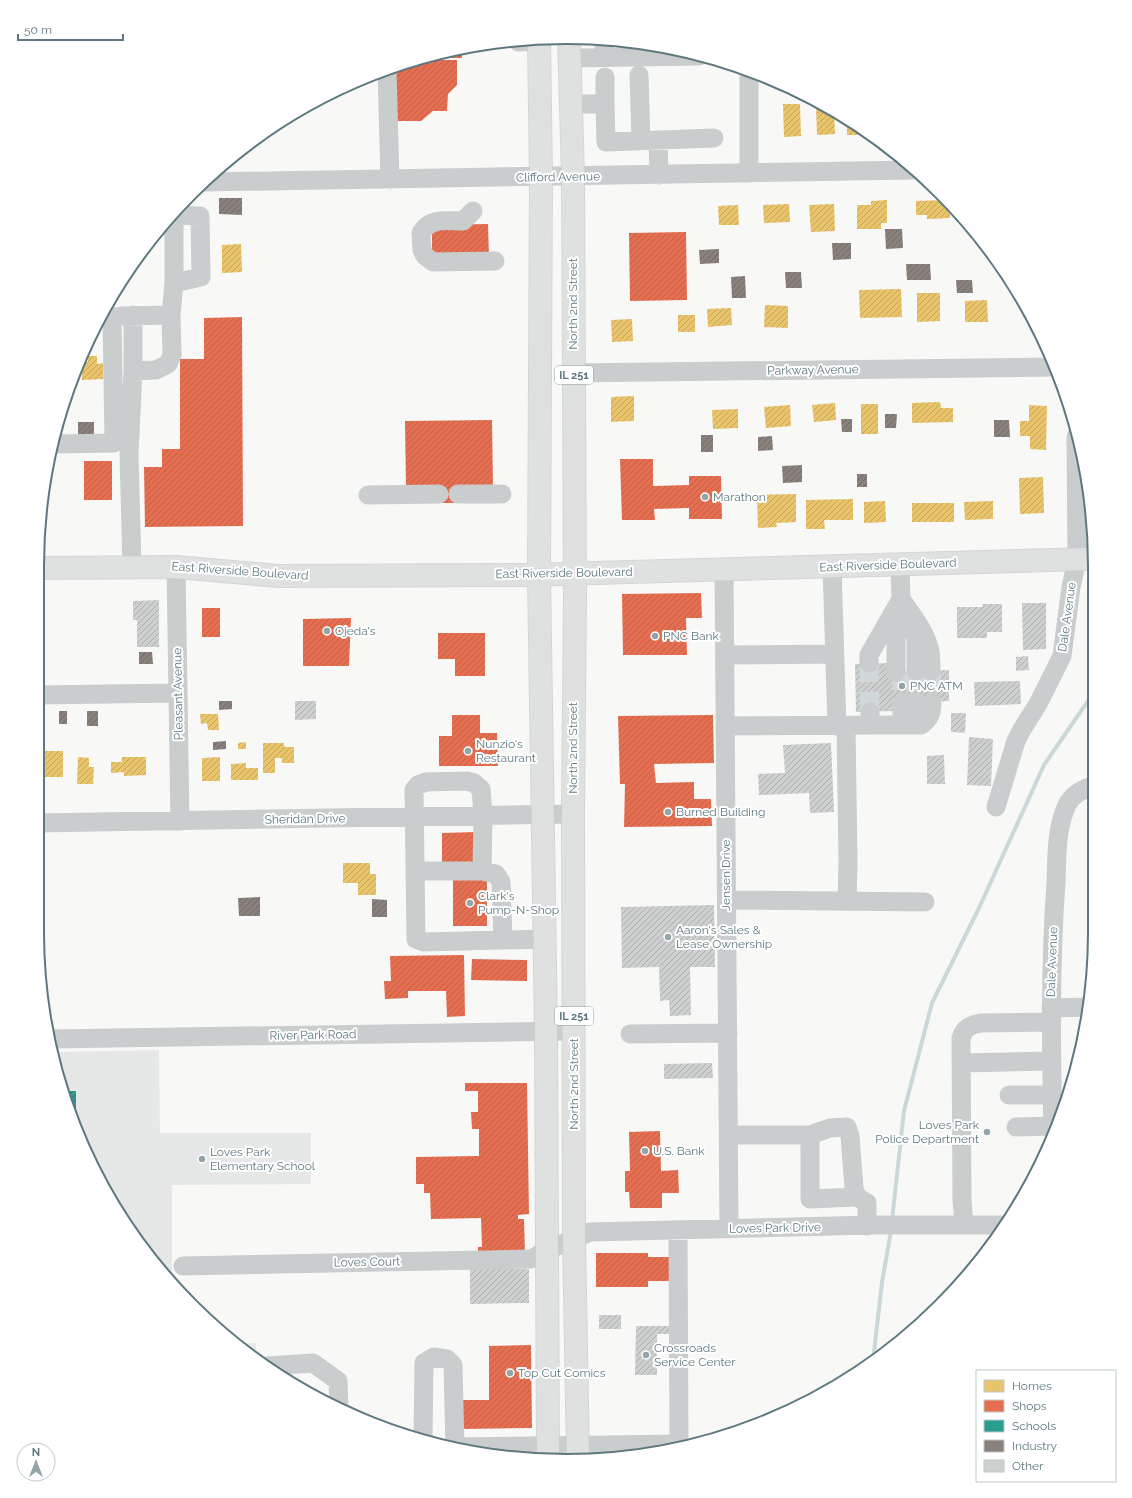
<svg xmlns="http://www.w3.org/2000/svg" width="1132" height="1498" viewBox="0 0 1132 1498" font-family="Raleway,sans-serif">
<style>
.built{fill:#e6e8e7}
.park{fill:#e8eae4}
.homes{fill:url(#homes-hatch)}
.shops{fill:url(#shops-hatch)}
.schools{fill:url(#schools-hatch)}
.industry{fill:url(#industry-hatch)}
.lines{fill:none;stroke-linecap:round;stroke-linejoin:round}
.stream{stroke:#cad8d8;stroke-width:4}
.building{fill:url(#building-hatch)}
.minor-tunnel{stroke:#d1d8d9;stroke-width:19;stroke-dasharray:19 10;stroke-linecap:butt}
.major-casing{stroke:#d4d6d5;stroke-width:24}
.minor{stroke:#cacdcd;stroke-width:19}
.major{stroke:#dfe1e1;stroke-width:22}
.poi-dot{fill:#93a5a8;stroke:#fff;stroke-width:1.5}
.labels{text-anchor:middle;stroke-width:4;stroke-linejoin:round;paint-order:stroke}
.shield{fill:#fff;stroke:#8ea0a5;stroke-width:1}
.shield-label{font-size:11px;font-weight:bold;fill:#5d787e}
.street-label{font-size:12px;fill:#5d787e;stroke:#fff}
.poi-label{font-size:12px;fill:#5d787e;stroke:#fff;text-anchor:start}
.rim{fill:none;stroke:#5d787e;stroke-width:2}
</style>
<defs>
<pattern id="homes-hatch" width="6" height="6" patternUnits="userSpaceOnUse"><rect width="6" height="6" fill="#e9c46a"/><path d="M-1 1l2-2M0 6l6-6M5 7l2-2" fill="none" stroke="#c0a45c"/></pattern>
<pattern id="shops-hatch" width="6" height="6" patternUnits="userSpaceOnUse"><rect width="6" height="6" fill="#e76f51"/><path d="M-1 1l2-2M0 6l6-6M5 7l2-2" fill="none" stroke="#be6048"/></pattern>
<pattern id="schools-hatch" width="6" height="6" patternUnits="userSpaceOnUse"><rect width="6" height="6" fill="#2a9d8f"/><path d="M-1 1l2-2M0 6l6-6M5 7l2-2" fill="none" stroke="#267f75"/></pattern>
<pattern id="industry-hatch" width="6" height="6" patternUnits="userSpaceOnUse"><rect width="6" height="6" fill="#8a817c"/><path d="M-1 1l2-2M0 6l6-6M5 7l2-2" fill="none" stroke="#6e6a66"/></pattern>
<pattern id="building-hatch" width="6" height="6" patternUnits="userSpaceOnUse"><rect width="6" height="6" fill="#ced0d0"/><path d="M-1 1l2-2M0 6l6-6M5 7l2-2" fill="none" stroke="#aaaeae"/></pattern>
</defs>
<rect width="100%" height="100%" fill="#f8f8f7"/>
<path class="built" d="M159 1050 160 1133H311V1184L172 1185V1280L108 1197 55 1069 53 1052Z
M256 1343 255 1359 244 1352 235 1344Z"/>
<path class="park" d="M1077 439 1091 497 1090 559 1077 560Z"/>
<path class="homes" d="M783 104H800L801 136 784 137Z
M816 105H820L834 112 835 134 817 135Z
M847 119 860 126 866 131V135H847Z
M887 200V223H881V229H857V205H871V201Z
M947 200 950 204V218L927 219V215H916V201Z
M789 204 790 222 764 223 763 205Z
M834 204 835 231 811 232 809 205Z
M738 205 739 225H719L718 206Z
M241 244 242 272 222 273V245Z
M901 289 902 317 860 318 859 290Z
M917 293H940V321L917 322Z
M987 300 988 322H965V301Z
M765 305 788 306V328L764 327Z
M1023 306 1028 317H1023Z
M731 308 732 325 708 327 707 309Z
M678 315H695V332H678Z
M632 319 633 341 612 342 611 320Z
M88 356H97V364L103 363V379L82 380 81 363 88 362Z
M634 396V421L611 422V397Z
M940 402 941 408H953V422L912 423V403Z
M835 403 836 420 814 422 812 405Z
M861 404H878V434H861Z
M790 405 791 426 766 428 764 407Z
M1029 405 1047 406 1046 450 1030 449V436H1020V421H1029Z
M738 409V428L713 429 712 410Z
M1043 477 1044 513 1020 514 1019 478Z
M796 494V522L776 523 777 527 758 528 757 495Z
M853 499V520H824L825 529H806V500Z
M885 501 886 522 864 523V502Z
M993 501V519L965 520 964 502Z
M912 503H954V522H912Z
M200 714H218L219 730H208L207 723 201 724Z
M246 742V749H238V743Z
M263 743H284V747H294V763H282V758H275V773H263Z
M43 751H63V777H43Z
M78 757 89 758V767H94L93 784H77Z
M122 757H146V775L124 776V772L111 773V762H122Z
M220 757V781H202V758Z
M246 763V768H258V780H231V764Z
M343 863H370V874H376V895H358V883H343Z"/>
<path class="shops" d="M481 45V51H462V58H444V53L463 47Z
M421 60H457V85L448 94 447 111H433L421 121H395V68Z
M488 224 489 257 432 258V225Z
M686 232 687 300 630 301 629 233Z
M242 317 243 526 145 527 144 467H162V449H180V359H204V318Z
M492 420 493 488 458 503H439L406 489 405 421Z
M620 459H653V486L689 485V476H721L722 519H689V508L654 509 655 520H622Z
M84 461H112V500H84Z
M701 593 702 618H686L687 655H623L622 594Z
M202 608H220V637H202Z
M351 618 349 666H303V619Z
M438 633H485V676H455V659H438Z
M452 715H480V733H497L498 766H439V736H452Z
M713 715 714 763 654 764 656 783 694 782V799H711L712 826 624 827 625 784H620L618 716Z
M475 832V869H442V833Z
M453 880H487V926H453Z
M464 955 465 1016 447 1017 446 991H408V998L385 999 384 981H391L390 956Z
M472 959 527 960V981L471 980Z
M465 1083H527L529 1214 518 1215V1219H524L525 1254 478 1255V1247H482L481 1218 431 1219 430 1193H424V1184H416V1157L479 1156V1129H472L471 1112H478V1091H465Z
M660 1131 661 1171 678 1170 679 1193H662V1208H630L629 1192H625V1171H630L629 1132Z
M596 1253H648V1257H673V1281H648V1287H596Z
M531 1345 532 1428 463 1429 462 1400H489V1346Z"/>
<path class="schools" d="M64 1091H76V1120Z"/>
<path class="industry" d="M219 198H242V215L219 214Z
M885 229H902L903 248 886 249Z
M832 243H851V259L833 260Z
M719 249V263L700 264 699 250Z
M906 264H930L931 280H907Z
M785 272H801L802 288H786Z
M745 276 746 298H732L731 277Z
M1008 277 1012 286H1008Z
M956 280H972L973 293H957Z
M885 414H897L896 428H885Z
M841 419H852V432H842Z
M994 420H1009L1010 437H994Z
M78 422H94V434H78Z
M701 435H713V452H701Z
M772 436 773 450 758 451V437Z
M802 465V482L783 483 782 466Z
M857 474H867V487H857Z
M139 652H152L153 664H139Z
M38 653H45V670L38 669Z
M219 701H232V709L219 710Z
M59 711H67V724H59Z
M87 711H98V726H87Z
M226 741V749L213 750V742Z
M260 897V916H239L238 898Z
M372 899 387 900V917H372Z"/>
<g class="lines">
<path class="stream" d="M892 1220 904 1111 932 1003 979 908 1044 765 1090 698
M873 1361 882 1282 891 1231"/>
</g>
<path class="building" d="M159 600V647H137V620H133V601Z
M1022 603H1046V649L1023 650Z
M982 604H1002V632H987V638H957V607H983Z
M1028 656 1029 670 1016 671V657Z
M890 663V672L949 670V701L894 703V711L856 712 855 664Z
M1020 681 1021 704 975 706 974 682Z
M295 701H316V719L295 720Z
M951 713H966L965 733 951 732Z
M969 737 993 739 991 786 967 785Z
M831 743 834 812 810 813 809 793 759 795 758 774 785 773 783 745Z
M944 755 945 784H927V756Z
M714 905 715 967H690L691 1015 670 1016 669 1000 660 1001 659 967 622 968 621 907Z
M712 1063 713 1078 664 1079V1064Z
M470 1269H529V1303L470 1304Z
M599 1315H621V1329H599Z
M636 1326H672V1334H657V1375H635Z"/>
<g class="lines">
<path class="minor-tunnel" d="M869 663 870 712
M902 671V702
M916 671 917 702
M931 671 932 702"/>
<defs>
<path id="major" d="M569 37 573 176 575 594 573 814 574 1238 578 1458
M539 40 541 177 539 574 546 1032 548 1456
M38 568 176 567 278 576 524 575 1090 559"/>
</defs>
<use href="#major" class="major-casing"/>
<path class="minor" d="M604 41V57
M518 42 539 41
M569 58 699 56
M387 70 390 180
M749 71V173
M639 75 641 141
M605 77V104
M571 104H605L606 142 714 138
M658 140 659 175
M204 182 913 170
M473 211 463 221C447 221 430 217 421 233L422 250 425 256 433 262 495 261
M174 215 200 216 201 277 174 283
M121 316 171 315
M133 371 156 370 168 364 172 355 171 315 174 283V212
M574 373 1053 367
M53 444 114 443 112 316
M458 494H502
M368 495 439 494
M132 567 129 454 133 371V315
M176 567 180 821
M832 567 837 726
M724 570 729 1229
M901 599C912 615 927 633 930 652 931 658 931 665 931 671
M909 626 916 637V671
M725 655 835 654
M869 663V655L901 599 900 565
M896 672V630L901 622
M38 695 178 693
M902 702V725
M870 725H921C930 719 932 712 932 702
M915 725 917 702
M725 726 870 725V712
M846 726 848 862 847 901
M996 807 1016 741 1021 731 1038 704 1062 656 1071 587 1077 560 1076 437
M37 823 573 814
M415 871H482
M727 900 925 902
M503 939 501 882 496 874 482 871 483 815 481 789 474 783 467 781 426 782 418 785 414 790 416 939 424 942 545 939
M1051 1008 1089 1007
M630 1034 728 1033
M51 1039 574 1031
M961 1063 1052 1061
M1009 1095H1052
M1016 1127 1052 1126
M1053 1131C1051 1048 1050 965 1056 882 1057 857 1056 828 1067 805 1072 795 1081 790 1090 787
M728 1135H810L830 1128 847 1127 850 1136 854 1188 857 1197
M810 1135V1199L857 1197 867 1203V1226
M964 1225 962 1200 961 1038C964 1028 970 1025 981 1023L1051 1022
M678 1230 679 1444
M183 1266 531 1259 548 1250 590 1232 874 1225H1006
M267 1366 313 1363 338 1381 339 1409
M423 1438 424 1363 434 1357 447 1359 453 1365 455 1447
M451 1447 681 1444"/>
<use href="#major" class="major"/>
</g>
<g class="poi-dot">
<circle cx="705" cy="497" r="4"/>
<circle cx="327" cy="631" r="4"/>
<circle cx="655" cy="636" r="4"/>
<circle cx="902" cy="686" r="4"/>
<circle cx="468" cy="751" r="4"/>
<circle cx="668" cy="812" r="4"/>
<circle cx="470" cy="903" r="4"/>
<circle cx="668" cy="937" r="4"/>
<circle cx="987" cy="1132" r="4"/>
<circle cx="645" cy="1151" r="4"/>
<circle cx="202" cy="1159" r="4"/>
<circle cx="646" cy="1355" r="4"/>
<circle cx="510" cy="1373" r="4"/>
</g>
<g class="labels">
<g class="shield">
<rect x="555" y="366" width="38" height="18" rx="3"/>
<rect x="555" y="1007" width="38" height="18" rx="3"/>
</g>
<g class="shield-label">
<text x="574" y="379">IL 251</text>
<text x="574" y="1020">IL 251</text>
</g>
<g class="street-label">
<text transform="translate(558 177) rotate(-1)" y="4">Clifford Avenue</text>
<text transform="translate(573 304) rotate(-90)" y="4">North 2nd Street</text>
<text transform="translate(813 370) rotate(-1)" y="4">Parkway Avenue</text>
<text transform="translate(888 565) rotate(-2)" y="4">East Riverside Boulevard</text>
<text transform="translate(240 571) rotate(4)" y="4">East Riverside Boulevard</text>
<text transform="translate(564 573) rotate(-1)" y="4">East Riverside Boulevard</text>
<text transform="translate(1067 617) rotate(-82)" y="4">Dale Avenue</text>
<text transform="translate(178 694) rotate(-91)" y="4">Pleasant Avenue</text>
<text transform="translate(573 748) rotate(-90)" y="4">North 2nd Street</text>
<text transform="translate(305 819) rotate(-1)" y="4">Sheridan Drive</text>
<text transform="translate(726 875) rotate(-90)" y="4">Jensen Drive</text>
<text transform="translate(1052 962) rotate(-88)" y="4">Dale Avenue</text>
<text transform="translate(313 1035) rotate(-1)" y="4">River Park Road</text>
<text transform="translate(574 1084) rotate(-90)" y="4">North 2nd Street</text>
<text transform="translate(775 1228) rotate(-1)" y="4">Loves Park Drive</text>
<text transform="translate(367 1262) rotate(-1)" y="4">Loves Court</text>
</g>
<g class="poi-label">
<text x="713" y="501">Marathon</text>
<text x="335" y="635">Ojeda's</text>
<text x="663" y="640">PNC Bank</text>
<text x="910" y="690">PNC ATM</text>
<text x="476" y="748">Nunzio's<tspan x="476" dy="14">Restaurant</tspan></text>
<text x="676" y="816">Burned Building</text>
<text x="478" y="900">Clark's<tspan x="478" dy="14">Pump-N-Shop</tspan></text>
<text x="676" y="934">Aaron's Sales &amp;<tspan x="676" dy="14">Lease Ownership</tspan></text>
<text x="979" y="1129" text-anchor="end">Loves Park<tspan x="979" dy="14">Police Department</tspan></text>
<text x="653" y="1155">U.S. Bank</text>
<text x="210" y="1156">Loves Park<tspan x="210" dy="14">Elementary School</tspan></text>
<text x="654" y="1352">Crossroads<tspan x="654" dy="14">Service Center</tspan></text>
<text x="518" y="1377">Top Cut Comics</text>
</g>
</g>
<path d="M0 0H1132V1498H0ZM566 44H566A522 522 0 0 1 1088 566V932A522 522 0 0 1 566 1454H566A522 522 0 0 1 44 932V566A522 522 0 0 1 566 44Z" fill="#fff" fill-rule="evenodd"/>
<path class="rim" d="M566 44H566A522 522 0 0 1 1088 566V932A522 522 0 0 1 566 1454H566A522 522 0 0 1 44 932V566A522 522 0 0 1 566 44Z"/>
<rect x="976" y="1370" width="140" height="112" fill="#ffffff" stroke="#bec9cb"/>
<rect x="984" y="1380" width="20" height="12" fill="#e9c46a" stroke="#bec9cb"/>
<text x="1012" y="1390" font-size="12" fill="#5d787e">Homes</text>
<rect x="984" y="1400" width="20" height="12" fill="#e76f51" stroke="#bec9cb"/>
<text x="1012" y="1410" font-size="12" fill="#5d787e">Shops</text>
<rect x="984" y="1420" width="20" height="12" fill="#2a9d8f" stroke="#bec9cb"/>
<text x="1012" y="1430" font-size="12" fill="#5d787e">Schools</text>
<rect x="984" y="1440" width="20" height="12" fill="#8a817c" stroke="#bec9cb"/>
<text x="1012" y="1450" font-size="12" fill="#5d787e">Industry</text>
<rect x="984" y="1460" width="20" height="12" fill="#ced0d0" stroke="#bec9cb"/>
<text x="1012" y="1470" font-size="12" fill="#5d787e">Other</text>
<g transform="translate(36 1462)"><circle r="19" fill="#ffffff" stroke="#bec9cb"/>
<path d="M0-3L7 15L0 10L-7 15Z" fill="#93a5a8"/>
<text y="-6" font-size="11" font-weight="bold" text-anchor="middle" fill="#5d787e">N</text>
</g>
<path d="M18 34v6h105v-6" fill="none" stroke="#5d787e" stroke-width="2"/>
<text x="24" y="34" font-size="12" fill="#5d787e" stroke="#ffffff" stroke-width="3" paint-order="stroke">50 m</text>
</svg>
